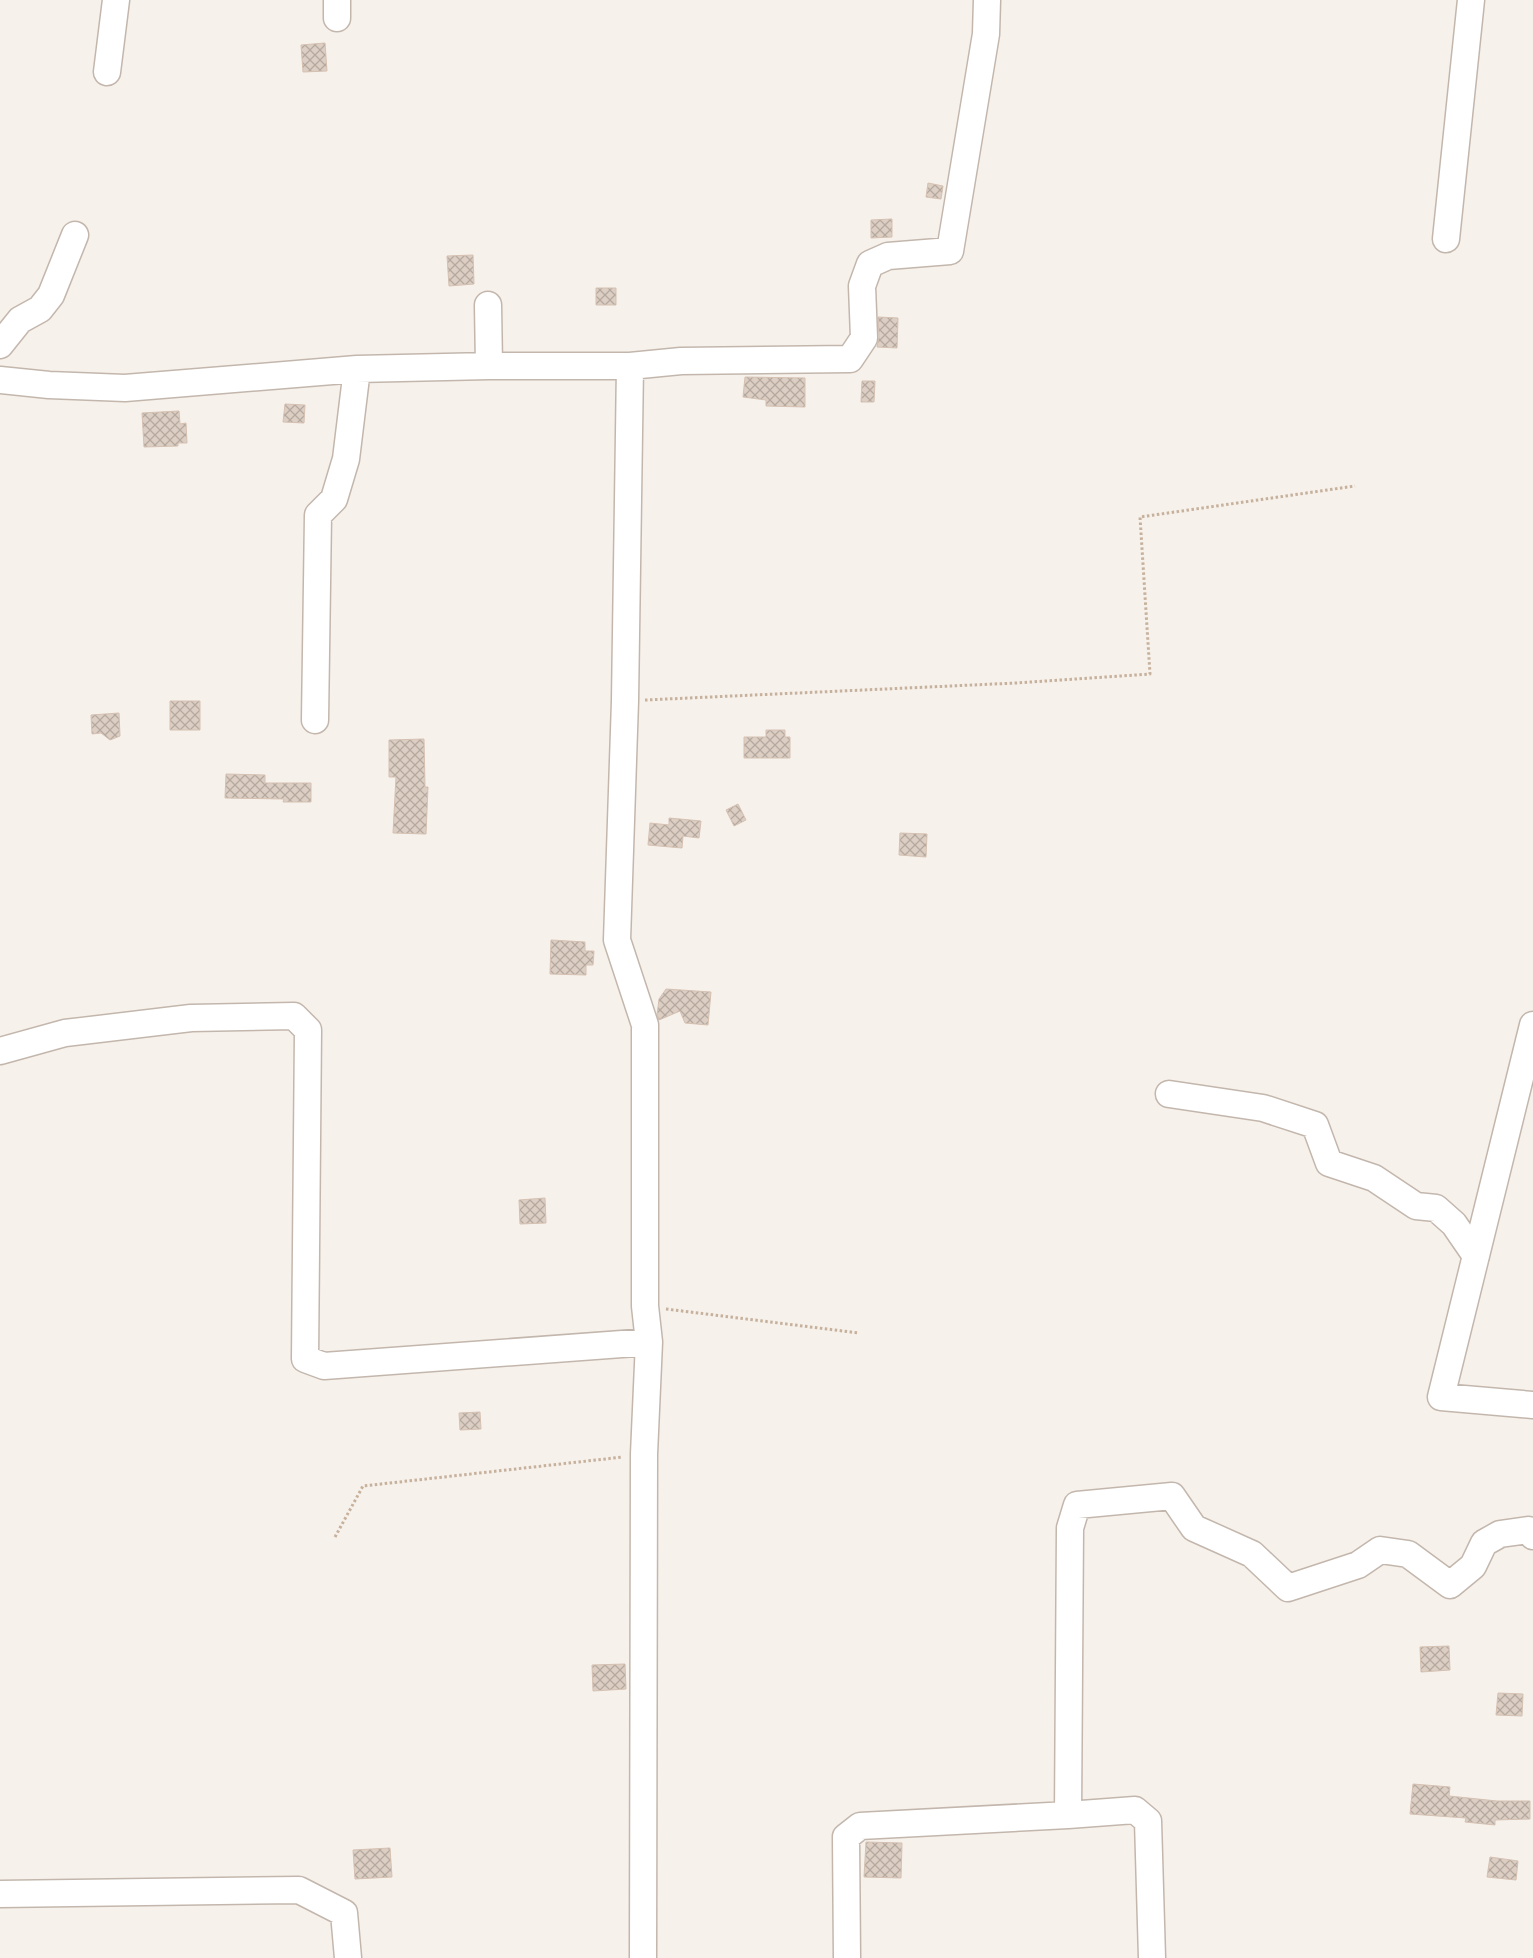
<svg xmlns="http://www.w3.org/2000/svg" width="1533" height="1958" viewBox="0 0 1533 1958" font-family="'Archivo Narrow',sans-serif">
<style>
.building{fill:url(#building-cross-hatch);stroke:#d5c1b2}
.lines{fill:none;stroke-linecap:round;stroke-linejoin:round}
.minor-casing{stroke:#c3b7ad;stroke-width:29}
.path{stroke:#c6b19d;stroke-width:3;stroke-dasharray:2.5 2.5;stroke-linecap:butt}
.minor{stroke:#fff;stroke-width:26}
</style>
<defs>
<pattern id="building-cross-hatch" width="8" height="8" patternUnits="userSpaceOnUse" patternTransform="scale(1.25)"><rect width="8" height="8" fill="#dccec3"/><path d="M0 0l8 8M0 8l8-8" fill="none" stroke="#b5a99f"/></pattern>
</defs>
<rect width="100%" height="100%" fill="#f7f1eb"/>
<path class="building" d="M325 43 327 71 303 72 301 45Z
M928 183 943 186 941 199 926 197Z
M892 219V237L871 238V220Z
M473 255 474 284 449 286 447 256Z
M596 288H616V305H596Z
M878 317 898 318 897 348 877 347 879 337Z
M745 377 805 378V407L766 406V400L743 397Z
M862 381H875L874 402H861Z
M285 404 305 405 304 423 283 422Z
M179 411 180 424 186 423 187 443H178V446L144 447 142 413Z
M170 701H200V730H170Z
M119 713 120 736 110 740 101 733 92 734 91 715Z
M766 730H785V737H790V758H744V737H766Z
M424 739 425 787H428L426 834 393 833 396 777H389V740Z
M226 774 265 775V783H311V802H283L284 799 225 798Z
M738 804 746 820 734 826 726 810Z
M669 818 701 821 699 838 683 836 682 848 648 845 650 823 669 825Z
M900 833 927 834 926 857 899 855Z
M551 940 585 942V951H594L593 965H586V975L550 974Z
M666 989 711 992 708 1025 685 1023 680 1011 659 1020 657 1015 659 999Z
M545 1198 546 1223 520 1224 519 1200Z
M480 1412 481 1429 460 1430 459 1413Z
M1449 1646 1450 1670 1421 1672 1420 1647Z
M625 1664 626 1689 593 1691 592 1665Z
M1498 1693 1523 1694 1522 1716 1496 1715Z
M1413 1784 1450 1787 1449 1796 1497 1801H1530V1819L1495 1820V1825L1465 1822 1466 1818 1410 1814Z
M866 1842 902 1843 901 1878 864 1877Z
M390 1848 392 1877 355 1879 353 1850Z
M1490 1857 1518 1861 1516 1880 1487 1877Z"/>
<g class="lines">
<defs>
<path id="minor" d="M337 0V18
M107 72 116 0
M1446 239 1471 0
M488 305 489 366
M0 345 20 320 40 309 51 295 75 235
M630 366 625 701 617 940 645 1025V1306L649 1342 644 1454 643 1958
M0 380 49 385 125 388 357 369 489 366H630L681 361 850 359 864 338 862 286 870 264 888 256 950 251 986 34 987 0
M315 720 318 515 334 499 346 459 357 369
M1533 1025 1441 1397 1533 1405
M0 1051 65 1033 191 1018 294 1016 308 1030 305 1359 324 1366 649 1342
M1169 1094 1263 1108 1315 1125 1329 1163 1374 1178 1416 1206 1436 1208 1454 1224 1476 1256
M0 1894 299 1890 344 1913 348 1958
M847 1958 846 1837 860 1826 1068 1815
M1152 1958 1148 1821 1135 1810 1068 1815 1070 1528 1077 1505 1172 1496 1194 1528 1252 1554 1288 1588 1358 1565 1380 1550 1408 1554 1450 1585 1473 1566 1484 1543 1500 1534 1528 1530 1533 1536"/>
</defs>
<use href="#minor" class="minor-casing"/>
<path class="path" d="M645 700 1016 683 1150 674 1140 517 1355 486
M666 1309 859 1333
M335 1537 363 1486 623 1457"/>
<use href="#minor" class="minor"/>
</g>
</svg>
